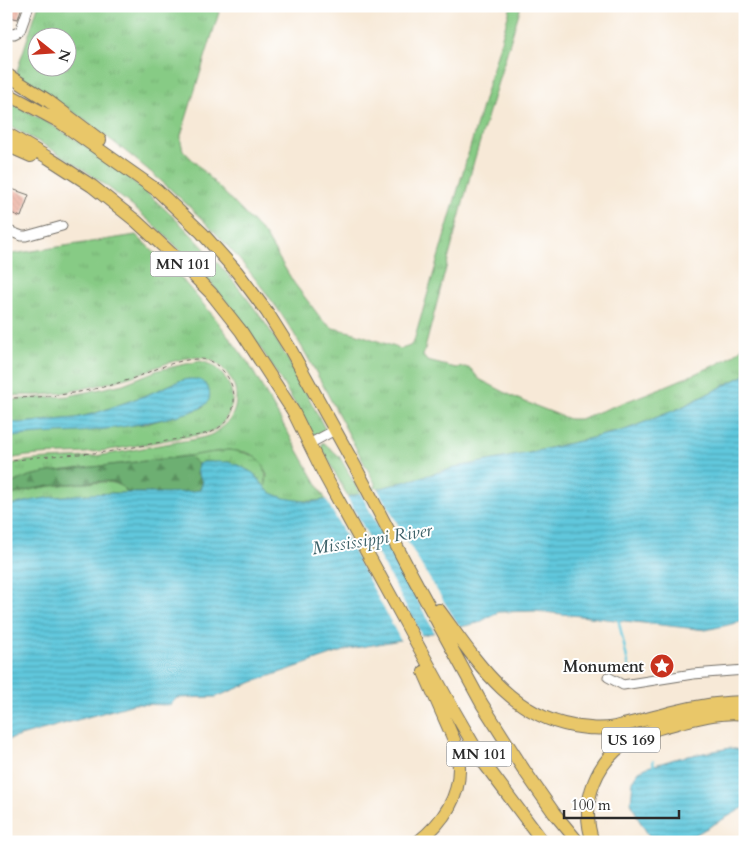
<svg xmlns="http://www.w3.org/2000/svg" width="751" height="848" viewBox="0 0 751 848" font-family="Cardo,serif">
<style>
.grass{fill:url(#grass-tufts);stroke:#597b58;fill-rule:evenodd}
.forest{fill:url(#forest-firs);stroke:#4c6d4e}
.wetland{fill:url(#wetland-marsh);stroke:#597b58}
.water{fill:url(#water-rules);stroke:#467a84}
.pier{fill:#f7e9d7}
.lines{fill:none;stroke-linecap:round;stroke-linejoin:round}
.stream{stroke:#60c8dd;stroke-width:2.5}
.building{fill:url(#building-back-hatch)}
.minor-casing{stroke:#726e67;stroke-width:11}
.highway-casing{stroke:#726e67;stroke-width:14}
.path{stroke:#726e67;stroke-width:1;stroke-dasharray:4 4;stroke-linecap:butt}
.minor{stroke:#fff;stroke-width:9}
.highway{stroke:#e9c769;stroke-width:12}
.labels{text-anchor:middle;stroke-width:4;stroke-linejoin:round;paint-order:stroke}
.shield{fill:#fff;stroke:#6b6b6b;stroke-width:1}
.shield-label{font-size:15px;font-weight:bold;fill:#2b2b2b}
.poi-label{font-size:16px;font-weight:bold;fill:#2b2b2b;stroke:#fff;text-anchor:end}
.water-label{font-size:18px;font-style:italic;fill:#3e6269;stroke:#fff}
</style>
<defs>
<pattern id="grass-tufts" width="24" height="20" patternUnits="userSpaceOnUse" patternTransform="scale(1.25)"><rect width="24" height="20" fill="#87cb85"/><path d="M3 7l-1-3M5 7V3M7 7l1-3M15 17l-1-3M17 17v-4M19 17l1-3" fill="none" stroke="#75ae73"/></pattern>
<pattern id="forest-firs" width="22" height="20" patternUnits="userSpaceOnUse" patternTransform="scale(1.25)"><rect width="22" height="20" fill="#6daf72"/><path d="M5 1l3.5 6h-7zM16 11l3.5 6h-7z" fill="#5a8f5e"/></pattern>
<pattern id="wetland-marsh" width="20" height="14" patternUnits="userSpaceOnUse" patternTransform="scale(1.25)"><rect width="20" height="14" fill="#87cb85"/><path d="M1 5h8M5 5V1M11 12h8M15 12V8" fill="none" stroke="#75ae73"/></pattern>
<pattern id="water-rules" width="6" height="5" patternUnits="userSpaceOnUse" patternTransform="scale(1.25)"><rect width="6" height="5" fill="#60c8dd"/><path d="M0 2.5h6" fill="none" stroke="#4fa3b3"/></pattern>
<pattern id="building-back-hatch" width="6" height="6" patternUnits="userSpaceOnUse" patternTransform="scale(1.25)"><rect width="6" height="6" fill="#eba592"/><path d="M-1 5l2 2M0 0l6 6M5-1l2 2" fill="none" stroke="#bf8777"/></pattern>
</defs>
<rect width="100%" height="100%" fill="#fff"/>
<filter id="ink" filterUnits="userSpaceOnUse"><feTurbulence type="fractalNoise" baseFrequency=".02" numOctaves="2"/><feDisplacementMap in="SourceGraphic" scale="10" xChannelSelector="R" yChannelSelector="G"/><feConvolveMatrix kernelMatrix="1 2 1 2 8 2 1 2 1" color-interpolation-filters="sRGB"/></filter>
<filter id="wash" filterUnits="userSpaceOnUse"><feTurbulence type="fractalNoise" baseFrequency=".0096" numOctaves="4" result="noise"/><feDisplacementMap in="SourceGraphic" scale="20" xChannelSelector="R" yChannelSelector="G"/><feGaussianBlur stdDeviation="1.12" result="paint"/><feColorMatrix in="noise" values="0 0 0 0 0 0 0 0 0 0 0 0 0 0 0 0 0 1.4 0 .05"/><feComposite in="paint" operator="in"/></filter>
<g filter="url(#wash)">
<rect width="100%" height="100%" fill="#f7e9d7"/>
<path class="grass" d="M38 6H221L181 135V142L183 150 265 235 294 283 323 321 333 328 355 333 401 349 410 346 414 341 511 6H521L474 161 423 356 427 361 456 368 465 367 471 369 479 379 518 399 569 419H580C617 405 655 391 692 375 710 367 733 360 745 344V375L680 408 625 430 529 453 462 466 348 497 321 447 323 442 339 456 359 491 375 488 376 485C348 435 323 382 293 332 225 224 123 142 16 74ZM38 38H68V68H38Z
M6 100C42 119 78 139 110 163 168 207 221 261 263 320 287 354 306 392 325 429V431L317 435 313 434C292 399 272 364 249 331 186 245 103 171 6 125Z
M136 235 181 278 215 318 249 364 326 500C306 502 281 502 265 489L267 475 260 462 253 455 245 452 228 450 189 456 49 472 29 476 6 486V465C32 458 59 459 86 457 116 454 146 447 176 442 189 440 208 439 219 430 230 422 236 412 236 398 237 385 227 370 216 363 194 347 153 370 130 377 109 383 88 388 67 392 47 396 26 395 6 396V255Z
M200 361C215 364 224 374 230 387 236 401 229 419 217 428 204 436 187 436 173 439 144 444 115 450 86 453 60 455 31 453 6 460V438L28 434 146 424 204 407 189 379 179 381 149 394 96 413 76 418 19 423 6 422V400L68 396 123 384 158 370Z
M103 482C114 482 121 484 128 493 88 493 47 498 8 506L6 497C38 485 69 484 103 482Z"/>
<path class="forest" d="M189 456 198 464 197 474 203 481 200 490 186 493H128C124 488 120 484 113 482 104 480 94 482 86 483 58 484 33 487 6 497V486L29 476 49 472Z"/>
<path class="wetland" d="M228 450C254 453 270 459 265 489L262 483 204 462 198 464 189 456Z"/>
<path class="water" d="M745 375V621L706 630 535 611 498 612 478 623 395 641 349 649 255 681 216 697 177 698 170 705 134 704 6 740V507C44 495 92 493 131 493 154 493 178 494 200 490L203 481C198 475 196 472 198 464L204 462H228L238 465 253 473 269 492 284 498 310 502 352 496 462 466 529 453 625 430 680 408Z
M189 379C195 379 202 379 206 385 211 390 211 401 205 405 198 411 185 413 176 416 144 424 112 429 79 432 54 433 30 434 6 438V422L19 423 76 418 96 413 149 394 179 381Z
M730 748 745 751V807L682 842H656L649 836 639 820 631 802 633 781 639 771 648 767 678 758Z"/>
<path class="pier" d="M377 488 421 565 461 629 436 635 360 492Z
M346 495 423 638 402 643 325 497Z"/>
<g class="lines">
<path class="stream" d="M618 618 630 672
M653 761 654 768"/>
</g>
<g id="blocks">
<path class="building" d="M6 6H22L18 19 6 16Z
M6 187 29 195 21 217 6 211Z"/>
</g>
</g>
<g filter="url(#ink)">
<use href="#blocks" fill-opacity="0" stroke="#726e67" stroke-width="1"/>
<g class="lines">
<defs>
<path id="minor" d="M6 33 14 34 20 31 29 6
M6 230 22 236H26L62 226
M309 444 335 430
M608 677 623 685 693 674 745 670"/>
<path id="highway" d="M6 74 47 100 100 140
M6 93 60 122 158 191 202 233 237 272 267 312 289 347 356 468 406 564 482 704 524 770 554 813 578 842
M6 133 47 157 92 186 136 221 177 259 211 293 241 331 293 411 324 474 450 704 484 763 543 842
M6 145 31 156
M439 610C475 659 509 715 573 726 587 728 601 730 615 727 634 723 654 717 673 712 697 706 721 702 745 702
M418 842C452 815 468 782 454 740L424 672
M593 842C579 802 596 758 634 738 648 730 665 726 681 722 701 717 724 711 745 714
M741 842 745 839"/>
</defs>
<use href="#minor" class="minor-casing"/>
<use href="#highway" class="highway-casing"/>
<path class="path" d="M6 398C50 398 93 392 134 378 154 370 177 359 199 359 220 359 236 383 234 402 233 418 223 426 210 433L107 452 37 457 6 462"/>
<use href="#minor" class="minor"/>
<use href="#highway" class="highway"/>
</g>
</g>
<defs>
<symbol id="sight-disc" viewBox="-11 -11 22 22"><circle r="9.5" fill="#c8321e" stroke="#fff"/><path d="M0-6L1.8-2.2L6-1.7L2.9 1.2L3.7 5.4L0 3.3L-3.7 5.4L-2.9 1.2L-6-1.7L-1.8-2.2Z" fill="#fff"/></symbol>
</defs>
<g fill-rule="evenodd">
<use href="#sight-disc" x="648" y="652" width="28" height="28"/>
</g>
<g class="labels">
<g class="shield">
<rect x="150.5" y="251.5" width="65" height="25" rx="4"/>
<rect x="602" y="727.5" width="58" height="25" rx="4"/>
<rect x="446.5" y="741.5" width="65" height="25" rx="4"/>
</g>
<g class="shield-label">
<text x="183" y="269">MN 101</text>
<text x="631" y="745">US 169</text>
<text x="479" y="759">MN 101</text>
</g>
<g class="poi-label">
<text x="644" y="672">Monument</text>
</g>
<g class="water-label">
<text transform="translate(372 539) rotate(-9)" y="6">Mississippi River</text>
</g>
</g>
<rect width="751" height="848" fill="none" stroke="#fff" stroke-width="25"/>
<g transform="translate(52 52) rotate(107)"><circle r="24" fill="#ffffff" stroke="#aaaaaa"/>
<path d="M0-4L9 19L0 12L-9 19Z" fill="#c8321e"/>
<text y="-8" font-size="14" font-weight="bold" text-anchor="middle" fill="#2b2b2b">N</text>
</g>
<path d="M564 810v8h115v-8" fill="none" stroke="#2b2b2b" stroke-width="2.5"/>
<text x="571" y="810" font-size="15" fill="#2b2b2b" stroke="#ffffff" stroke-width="4" paint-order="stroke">100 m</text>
</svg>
